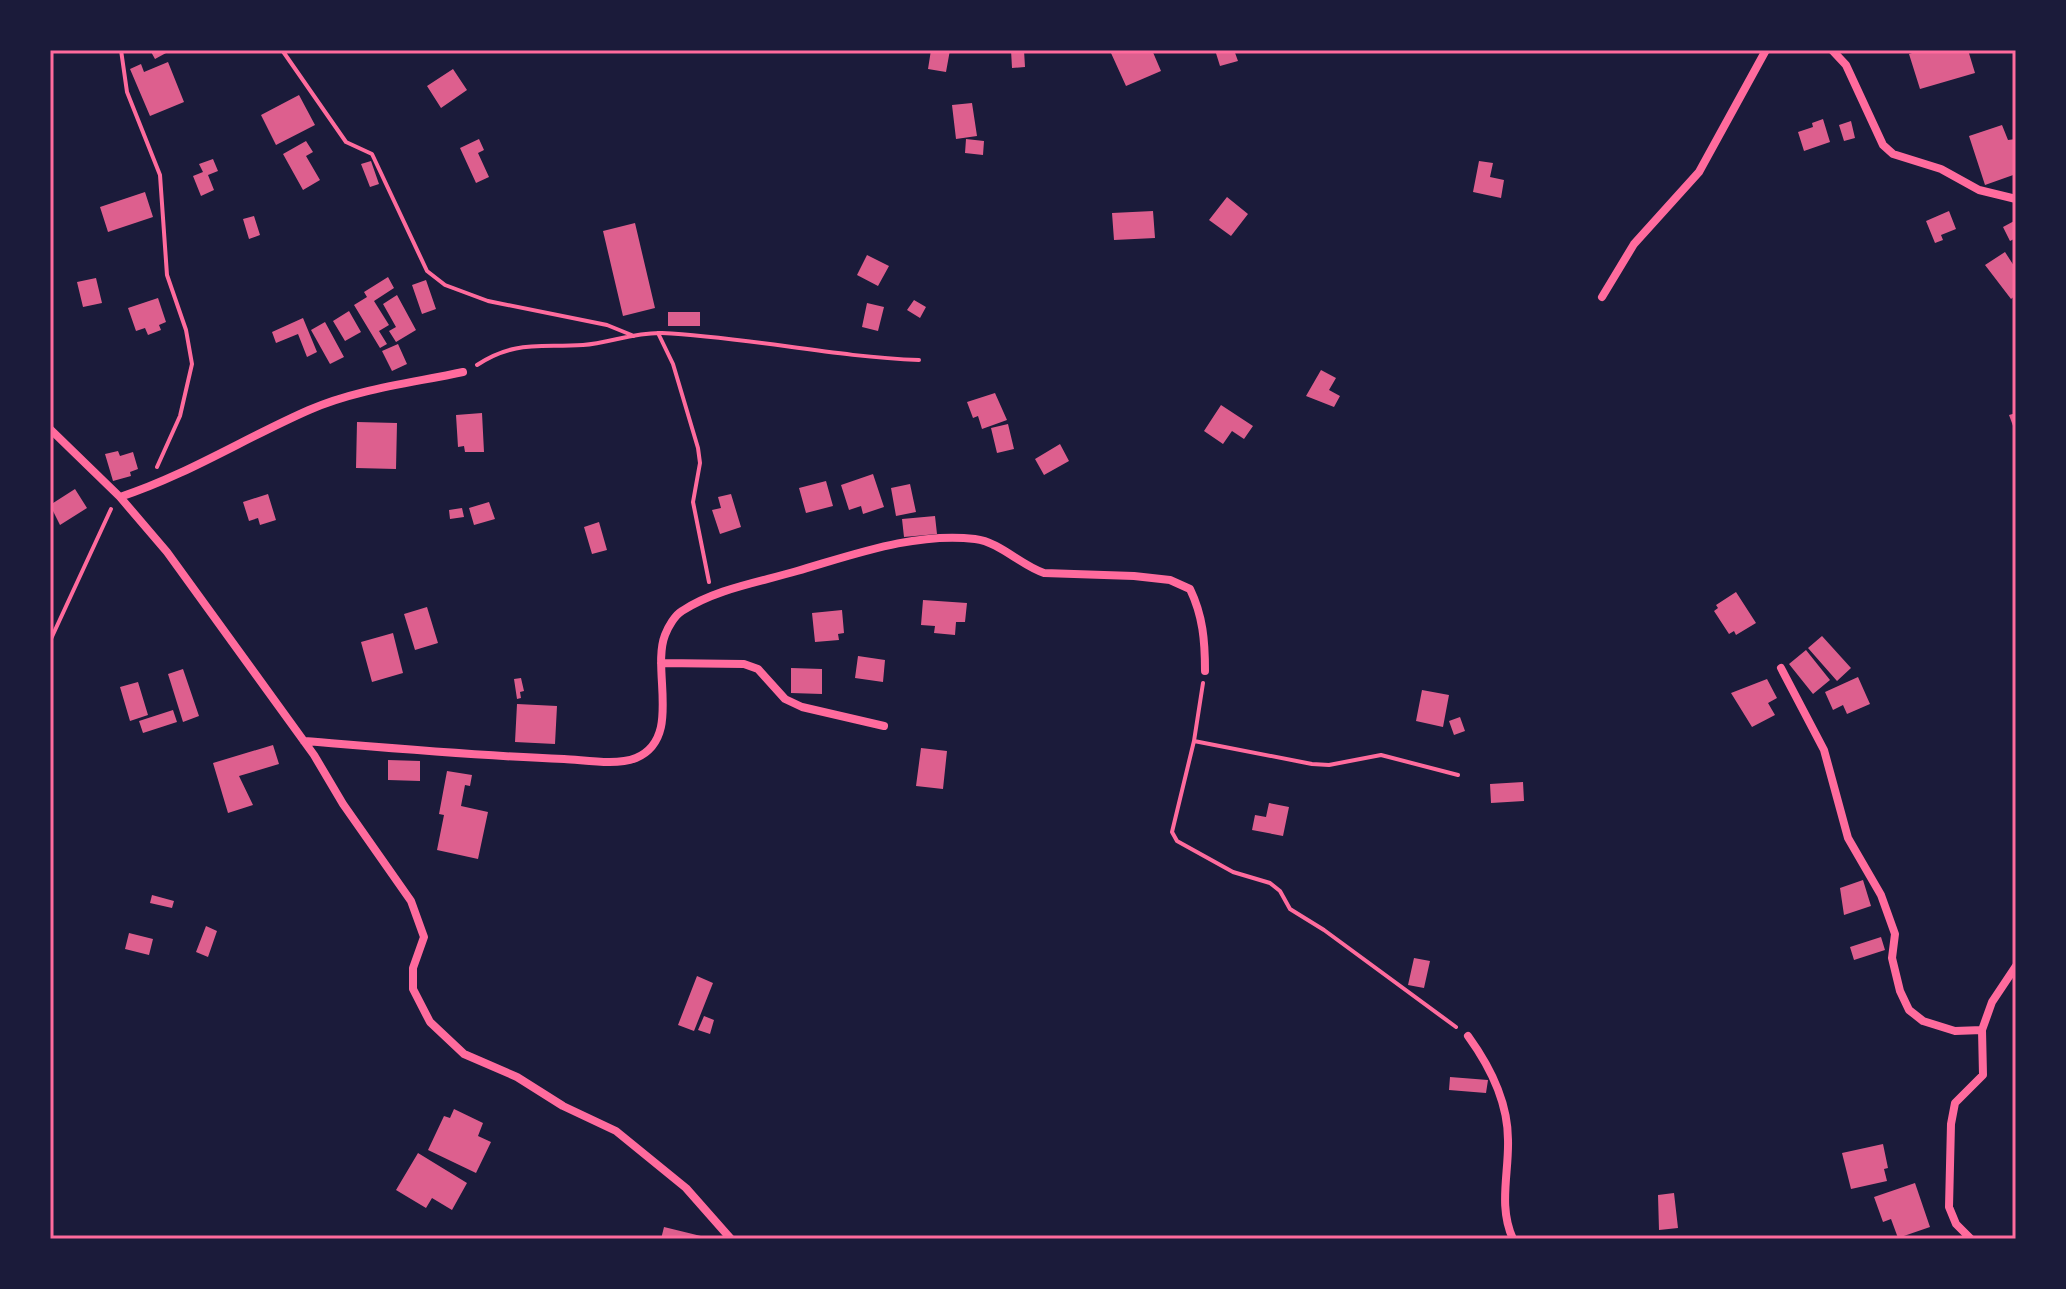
<svg xmlns="http://www.w3.org/2000/svg" width="2066" height="1289" viewBox="0 0 2066 1289" font-family="'Times New Roman',serif">
<style>
.building{fill:#dd5f8e}
.lines{fill:none;stroke-linecap:round;stroke-linejoin:round}
.path{stroke:#ff6b9d;stroke-width:4}
.minor{stroke:#ff6b9d;stroke-width:8}
.neatline{fill:none;stroke:#ff6b9d;stroke-width:3}
</style>
<rect width="100%" height="100%" fill="#1b1b3a"/>
<path class="building" d="M150 50H164L166 53 155 59Z
M931 50H950L946 72 928 69Z
M1011 50H1024L1025 67 1012 68Z
M1119 50H1152L1161 71 1126 86 1111 53Z
M1215 50H1234L1238 61 1220 66Z
M1921 50H1968L1975 73 1920 89 1909 54Z
M168 62 184 102 150 116 130 69 141 64 144 72Z
M453 69 467 90 441 108 427 86Z
M299 95 315 125 276 145 261 115Z
M972 103 977 136 956 139 952 105Z
M1823 119 1830 142 1804 151 1798 132 1813 127 1812 123Z
M1851 121 1855 138 1844 141 1839 125Z
M2002 125 2008 140 2016 139V174L1985 185 1969 136Z
M479 139 484 150 478 153 489 177 476 183 460 148Z
M966 139 984 141 983 155 965 153Z
M306 141 313 152 306 156 320 180 303 190 283 154Z
M213 159 218 171 208 175 214 190 201 196 193 176 203 172 199 164Z
M371 161 379 184 370 187 361 164Z
M1479 161 1493 163 1490 177 1504 180 1501 198 1473 192Z
M145 192 153 217 108 232 100 207Z
M1227 197 1248 214 1231 236 1209 220Z
M1153 211 1155 238 1114 240 1112 213Z
M1949 211 1956 229 1941 235 1943 240 1935 243 1926 221Z
M254 216 260 235 249 239 243 219Z
M2016 220V238L2010 241 2003 227Z
M635 223 655 308 623 316 603 231Z
M2005 252 2016 269 2013 273 2016 295 2011 299 1985 265Z
M867 255 889 266 878 286 857 275Z
M388 277 394 288 374 301 389 325 379 331 387 344 380 348 354 305 367 297 364 292Z
M96 278 102 303 83 307 77 282Z
M426 280 436 309 422 314 412 285Z
M397 295 416 330 396 342 389 331 396 327 383 304Z
M158 298 166 322 159 325 161 330 148 335 145 328 136 331 128 308Z
M914 300 926 307 920 318 907 310Z
M867 303 884 307 878 331 862 327Z
M349 311 361 332 345 341 333 321Z
M668 312H700V326H668Z
M303 318 317 352 307 357 298 334 276 343 272 332Z
M325 322 344 357 330 364 311 330Z
M398 344 407 364 392 371 382 351Z
M1321 370 1336 378 1329 390 1340 396 1334 407 1306 396Z
M995 393 1007 420 982 429 978 416 973 418 967 402Z
M1221 405 1253 426 1244 439 1232 431 1223 444 1204 431Z
M482 413 484 452H465L464 446 458 447 456 415Z
M2016 413V434L2009 415Z
M357 422 397 423 396 469 356 468Z
M1008 424 1014 449 997 453 991 428Z
M1060 444 1069 461 1044 475 1035 459Z
M118 451 120 456 133 452 138 469 130 472 131 476 113 481 105 454Z
M873 474 884 507 863 514 861 506 849 510 841 485Z
M826 481 833 506 806 513 799 488Z
M910 484 916 512 896 516 891 488Z
M75 489 87 508 60 525 50 505Z
M268 494 276 520 260 525 258 518 249 521 243 502Z
M731 494 741 527 720 534 712 510 721 508 718 497Z
M489 502 495 519 474 525 469 508Z
M462 508 464 517 450 519 449 510Z
M935 516 937 534 904 537 902 519Z
M599 522 607 550 592 554 584 527Z
M1736 592 1756 623 1736 635 1734 631 1729 634 1714 611 1718 608 1716 605Z
M923 600 967 603 965 622H956L955 635 934 633 935 626 921 625Z
M427 607 438 643 415 650 404 614Z
M842 610 844 633 838 634 839 640 815 642 812 613Z
M393 633 403 673 372 682 361 642Z
M1822 636 1851 668 1837 681 1808 648Z
M1806 650 1830 680 1813 694 1789 664Z
M858 656 885 660 883 682 855 678Z
M791 668 822 669V694L791 693Z
M183 669 199 716 183 722 168 674Z
M1858 677 1870 704 1847 714 1843 705 1833 710 1825 692Z
M521 678 524 691 520 692 521 698 517 699 514 679Z
M1767 679 1777 698 1768 703 1775 715 1752 727 1731 693Z
M138 682 148 715 130 721 120 687Z
M1422 690 1449 695 1443 727 1416 721Z
M517 704 557 706 555 744 515 742Z
M173 710 177 722 143 733 139 721Z
M1460 717 1465 731 1454 735 1449 721Z
M273 745 279 764 239 776 253 805 228 813 213 763Z
M921 748 947 751 943 789 916 786Z
M388 760 420 761V781L388 780Z
M447 771 472 775 470 786 465 785 461 806 488 812 478 859 437 850 444 815 439 814Z
M1523 782 1524 801 1491 803 1490 784Z
M1269 803 1289 807 1283 836 1252 830 1255 815 1266 817Z
M1863 880 1871 906 1844 915 1840 888Z
M152 895 174 901 172 908 150 903Z
M206 926 217 931 208 957 196 952Z
M129 933 153 939 149 955 125 949Z
M1881 937 1885 950 1854 960 1850 947Z
M1414 958 1430 961 1424 988 1408 985Z
M697 976 713 983 694 1031 678 1025Z
M704 1016 714 1020 710 1034 698 1030Z
M1450 1077 1488 1080 1486 1093 1449 1090Z
M454 1109 483 1123 478 1136 491 1142 476 1173 428 1150 444 1116 450 1118Z
M1883 1144 1888 1168 1884 1169 1887 1181 1851 1189 1842 1153Z
M418 1153 467 1183 452 1210 432 1198 426 1208 396 1190Z
M1915 1183 1930 1227 1898 1238 1891 1219 1883 1222 1874 1197Z
M1674 1193 1678 1228 1659 1230 1658 1195Z
M664 1227 709 1238V1239H661Z"/>
<g class="lines">
<path class="path" d="M121 50 127 92 160 175 167 275 186 330 192 364 180 416 157 467
M282 50 346 142 372 154 427 271 445 285 488 301 607 325 634 336
M658 333 673 364 698 448 700 463 693 502 709 582
M477 365C515 340 540 348 583 345 609 343 635 332 662 333 748 337 833 357 919 360
M50 641 111 509
M1203 683 1194 741 1172 832 1177 841 1233 872 1270 883 1280 891 1290 909 1324 930 1456 1027
M1194 741 1312 764 1329 765 1381 755 1458 775"/>
<path class="minor" d="M1832 50 1846 65 1883 145 1893 154 1941 169 1979 190 2016 199
M1602 297 1634 244 1699 172 1766 50
M50 429 120 497 167 552 314 755 343 804 411 901 424 937 413 968V989L430 1022 464 1054 517 1077 563 1106 616 1131 686 1188 731 1239
M120 497C187 475 245 438 309 410 357 389 412 383 463 372
M661 663 744 664 758 669 785 699 802 707 884 726
M1781 668 1824 750 1848 838 1881 895 1895 934 1892 958 1900 991 1909 1010 1923 1021 1955 1031 1982 1030
M304 741C390 748 477 756 564 759 585 760 616 766 636 758 683 738 651 671 665 635 668 627 675 615 682 611 715 589 760 582 797 571 853 555 914 532 975 539 1000 542 1020 565 1044 573L1134 576 1170 580 1190 589C1203 616 1205 641 1205 671
M1468 1036C1489 1065 1508 1102 1508 1140 1509 1173 1498 1207 1513 1239
M1971 1239 1956 1224 1949 1207 1951 1124 1955 1103 1983 1075 1982 1030 1992 1002 2016 966"/>
</g>
<rect width="2066" height="1289" fill="none" stroke="#1b1b3a" stroke-width="104"/>
<rect x="52" y="52" width="1962" height="1185" class="neatline"/>
</svg>
